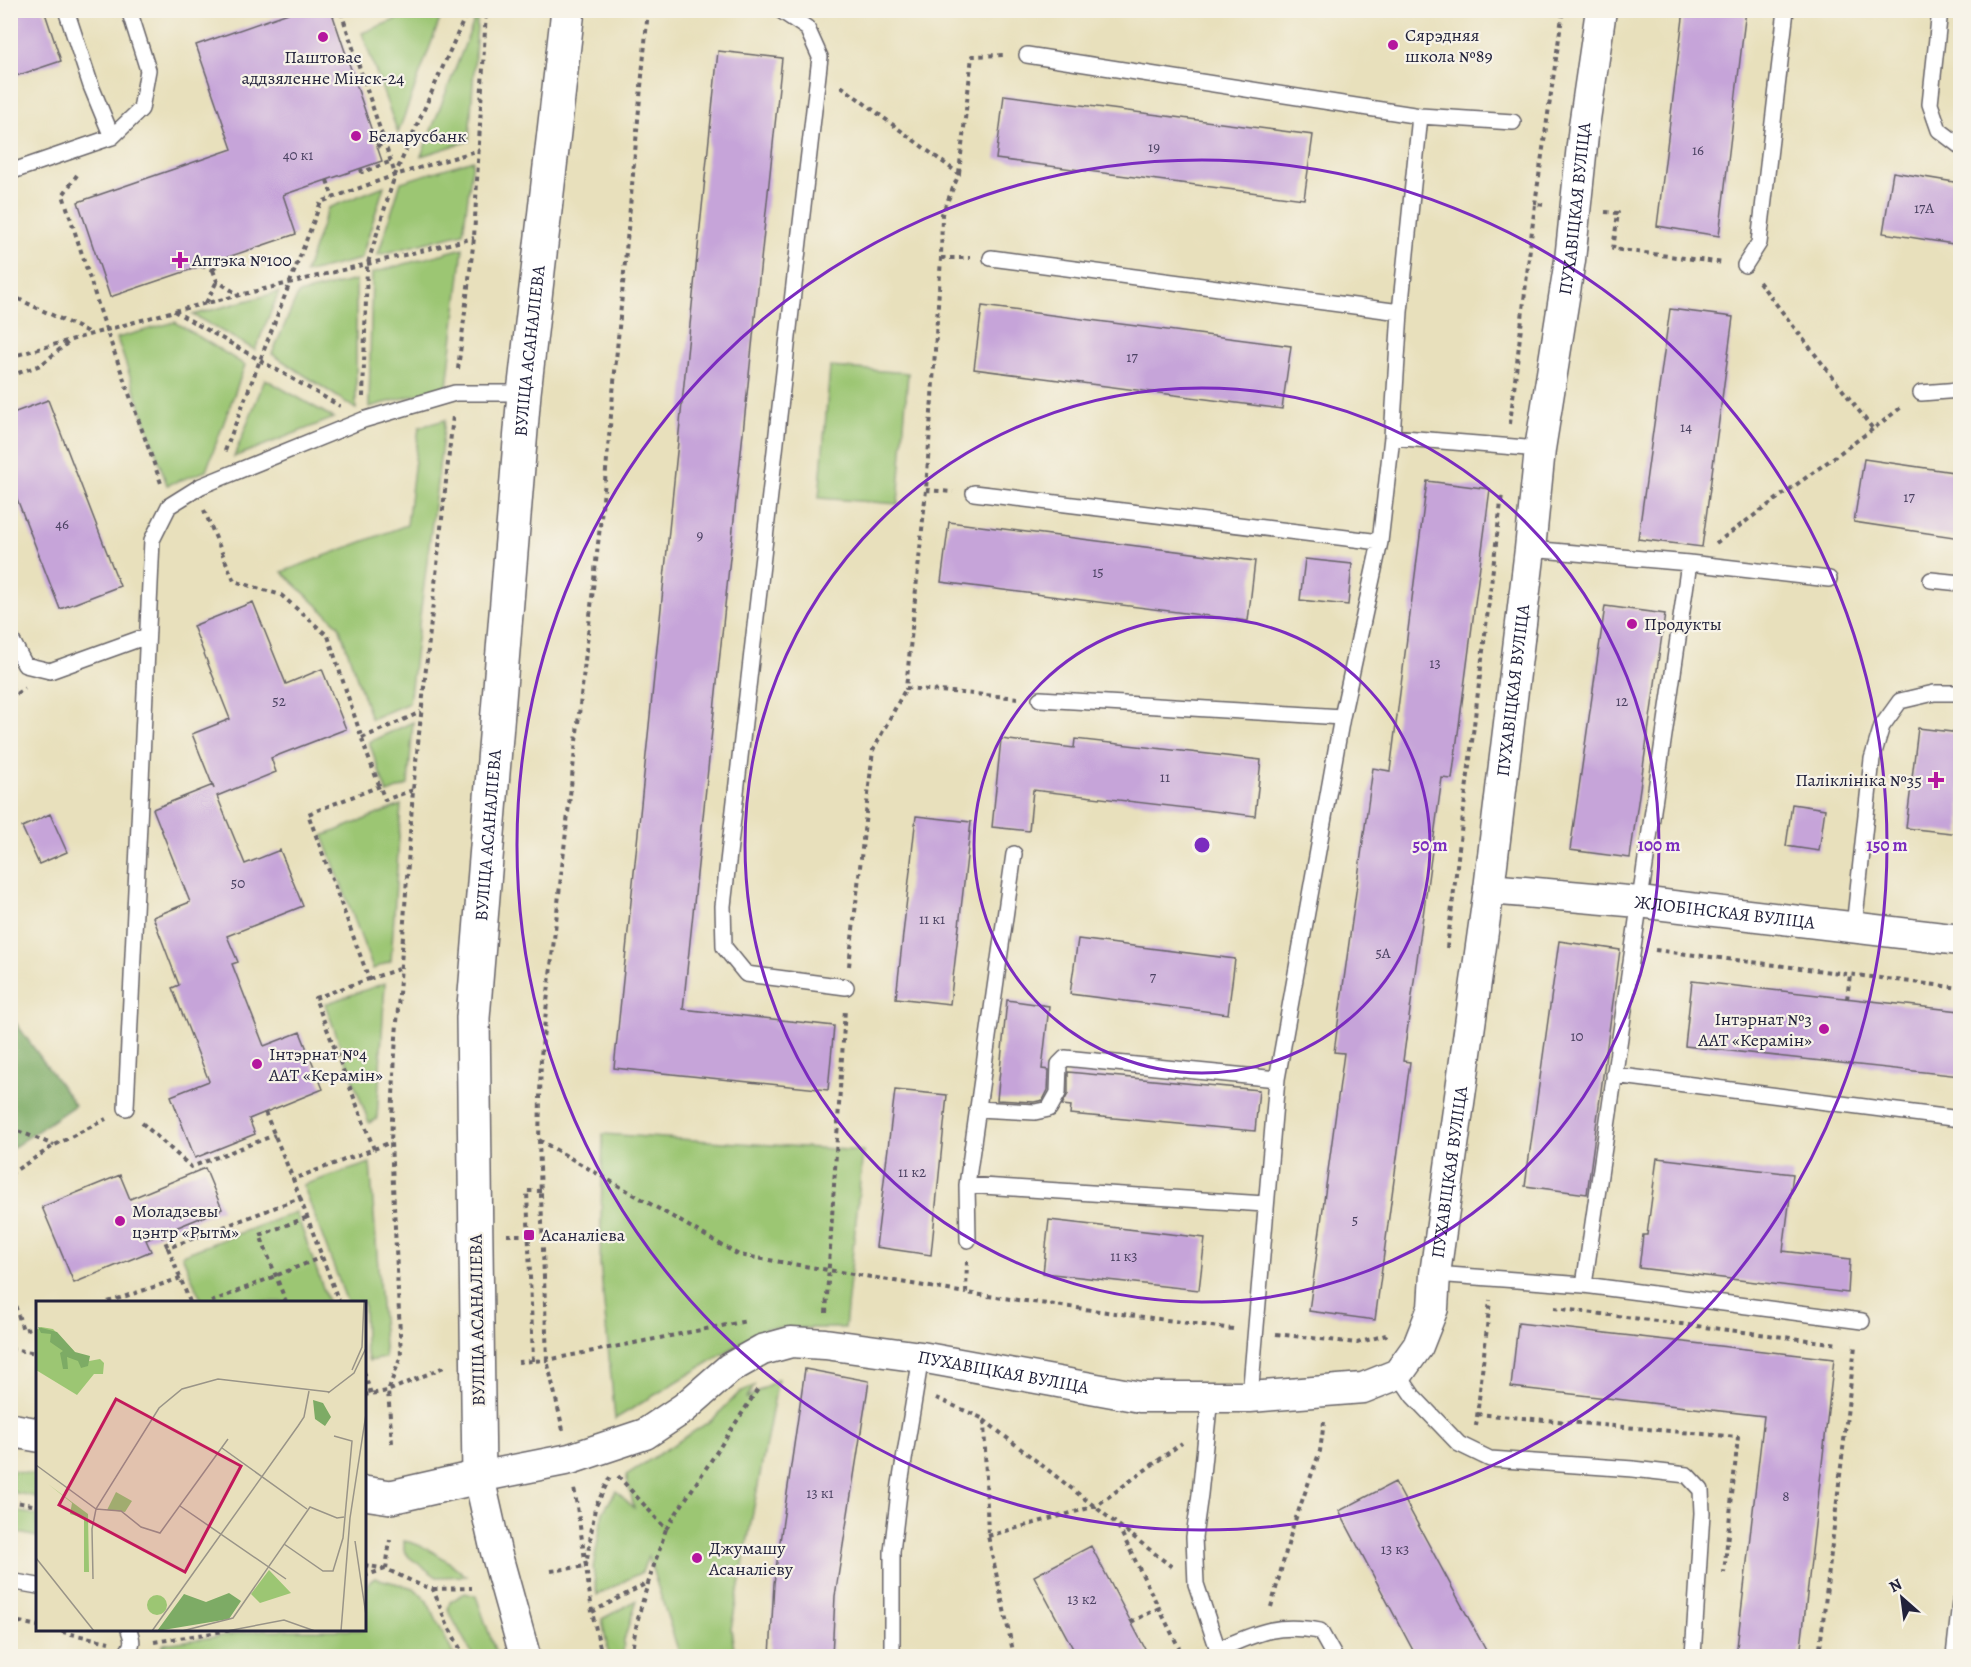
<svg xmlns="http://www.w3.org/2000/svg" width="1971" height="1667" viewBox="0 0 1971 1667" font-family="Alegreya,serif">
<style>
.green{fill:#9cc673;stroke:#5f7457;stroke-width:1.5}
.forest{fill:#7dab65;stroke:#506650;stroke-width:1.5}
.building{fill:#c6a4d9}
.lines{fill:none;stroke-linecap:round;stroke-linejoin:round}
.service-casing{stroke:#676468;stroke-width:18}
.minor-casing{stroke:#676468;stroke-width:33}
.secondary-casing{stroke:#676468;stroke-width:36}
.path{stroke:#676468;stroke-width:4;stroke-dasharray:4.5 4.5;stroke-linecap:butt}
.service{stroke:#fff;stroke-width:15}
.minor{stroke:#fff;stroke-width:30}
.secondary{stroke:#fff;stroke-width:33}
.ring{fill:none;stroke:#7b2cbf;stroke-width:3}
.poi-dot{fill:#b5179e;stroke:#f7f3e8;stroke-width:2}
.labels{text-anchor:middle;stroke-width:4.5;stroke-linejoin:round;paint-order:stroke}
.number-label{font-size:15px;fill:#4b4262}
.poi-label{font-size:18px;fill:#22223b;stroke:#f7f3e8;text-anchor:start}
.street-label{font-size:18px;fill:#22223b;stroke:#f7f3e8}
.inset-road{fill:none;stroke:#999488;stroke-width:1.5}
.view{fill:#c2185b;fill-opacity:0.15;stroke:#c2185b;stroke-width:3}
.inset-edge{fill:none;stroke:#22223b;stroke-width:3}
.centre{fill:#7b2cbf;stroke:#f7f3e8;stroke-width:3}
.ring-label{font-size:18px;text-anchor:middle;font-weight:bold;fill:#7b2cbf;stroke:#f7f3e8;stroke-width:4.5;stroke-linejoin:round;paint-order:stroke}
</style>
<rect width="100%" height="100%" fill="#f7f3e8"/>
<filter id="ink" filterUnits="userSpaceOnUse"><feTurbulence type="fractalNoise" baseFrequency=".0167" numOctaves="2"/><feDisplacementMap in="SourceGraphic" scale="12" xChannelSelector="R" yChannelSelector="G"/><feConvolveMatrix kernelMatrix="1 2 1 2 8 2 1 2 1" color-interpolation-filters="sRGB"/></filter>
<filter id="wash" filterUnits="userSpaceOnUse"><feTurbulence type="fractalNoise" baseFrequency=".008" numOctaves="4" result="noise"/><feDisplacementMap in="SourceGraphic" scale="24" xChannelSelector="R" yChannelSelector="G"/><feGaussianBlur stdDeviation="1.35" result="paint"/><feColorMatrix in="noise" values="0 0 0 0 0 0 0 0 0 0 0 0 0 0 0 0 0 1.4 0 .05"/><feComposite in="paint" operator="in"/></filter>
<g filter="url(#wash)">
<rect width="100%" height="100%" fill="#e8e0bc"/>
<path class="green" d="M420 10 443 11 398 133 362 33Z
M478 11 469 141 421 156Z
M473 160 463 233 378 255 401 182Z
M384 186 361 259 305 273 328 208Z
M463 248 447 387 369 407 372 273Z
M356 280V409L272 354 298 294Z
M279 292 255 350 193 315Z
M175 322 245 365 206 471 167 485 117 338Z
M830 367 908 373 898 504 819 498Z
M265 379 334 418 234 457Z
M445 420 409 703 371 719 339 626 282 572 407 525 419 427Z
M413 722 408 785 387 793 369 742Z
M401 805 391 961 373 969 323 836Z
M385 983 377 1119 369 1123 325 1004Z
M603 1134 863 1151 845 1328H766L615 1419 600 1263Z
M370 1163 385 1358 369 1361 365 1348 364 1302H347L303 1185Z
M296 1212 328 1302H202L182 1255Z
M778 1379 731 1629 735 1656H680L648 1556 642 1572 597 1595 593 1568 603 1512 616 1491 634 1508 626 1475 712 1420 740 1392 754 1386 746 1399Z
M11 1470 37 1475V1497L11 1492Z
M11 1510 37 1515V1537L11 1531Z
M404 1541C427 1545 449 1561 466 1576L437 1577 409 1557 404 1550Z
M375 1578 414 1588 427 1601 454 1656H157L164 1644 264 1630H364C364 1612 358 1587 375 1578Z
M465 1593 476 1596 497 1656H473L448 1610 450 1602Z
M637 1600 624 1640 623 1656H609L602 1619Z"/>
<path class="forest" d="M10 1015 75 1105 11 1149H10Z"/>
<g id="blocks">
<path class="building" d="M10 10H44L61 61 10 78Z
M297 10H331L382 161 283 195 296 234 110 297 78 202 232 149 196 45Z
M1684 10H1746L1719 236 1657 226Z
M718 51 782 58 683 1009 834 1026 828 1090 614 1068Z
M1004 95 1313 135 1304 199 996 159Z
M1893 172 1960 183V245L1883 233Z
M982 306 1291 346 1282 409 974 369Z
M1670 309 1733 317 1702 547 1638 539Z
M48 400 120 586 60 609 10 481V414Z
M1864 459 1960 473V538L1854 522Z
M1427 481 1490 489 1452 779 1442 778 1403 1061 1410 1062 1375 1320 1309 1311 1344 1053 1334 1052 1373 768 1390 771Z
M949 522 1255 561 1248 621 941 582Z
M1305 559 1352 564 1348 605 1300 600Z
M253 602 286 684 322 669 346 729 271 758 276 772 217 796 245 864 280 850 303 906 227 936 238 962 232 964 264 1046 300 1032 323 1089 249 1119 255 1134 195 1158 171 1096 209 1081 172 988 179 985 153 917 190 902 153 809 213 785 214 789 192 734 230 719 193 626Z
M1605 606 1665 614 1630 858 1570 850Z
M1918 728 1960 733V834L1906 828Z
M1001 739 1074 748 1075 739 1261 760 1255 816 1033 790 1029 831 992 827Z
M1792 804 1825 809 1819 851 1786 846Z
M50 814 67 852 39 864 22 827Z
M916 816 971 822 950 1004 896 998Z
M1078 939 1235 959 1228 1014 1070 994Z
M1559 941 1620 950 1587 1194 1525 1186Z
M1692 981 1960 1011V1076L1685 1046Z
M1007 1000 1049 1006 1042 1069 1049 1070 1048 1090 1043 1100 1034 1102 997 1100Z
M1068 1072 1259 1090 1255 1131 1070 1114 1071 1106 1062 1105 1068 1094Z
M895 1090 947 1095 931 1255 876 1247Z
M1657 1158 1793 1174 1783 1251 1850 1259 1848 1293 1639 1268 1643 1235H1647Z
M205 1168 222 1209 146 1240 151 1251 74 1283 42 1207 120 1175 130 1199Z
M1049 1220 1205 1238 1199 1290 1043 1273Z
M1518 1323 1834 1359 1800 1656H1736L1764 1416 1511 1387Z
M805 1369 869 1381 835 1596 832 1656H770L774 1583Z
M1395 1482 1489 1656H1416L1339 1511Z
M1091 1546 1131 1622 1149 1656H1077L1034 1576Z"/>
</g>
</g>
<g filter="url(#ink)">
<use href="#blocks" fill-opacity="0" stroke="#676468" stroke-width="1.5"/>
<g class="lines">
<defs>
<path id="service" d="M66 10 91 86 112 137
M780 10 807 28 820 57 723 906 724 947 746 974 846 987
M1940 10 1930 104 1939 130 1960 146
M1027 55 1420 116 1513 122
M10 172 112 137 141 109 148 70 129 10
M991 258 1400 312
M1745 265 1759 243 1786 10
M1921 393 1960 390
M1392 437 1540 449
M974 493 1380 542
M1530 549 1689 563 1829 579
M1931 580 1960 583
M10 637 25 665 50 671 147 636
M1040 699 1342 717
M1854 927 1872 759 1882 726 1900 701 1934 693H1960
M1614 1075 1960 1119
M126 1108 152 540 169 506 201 486 363 420 455 393H524
M977 1109 1035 1112 1049 1109 1058 1093 1059 1064 1065 1058 1277 1079
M967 1185 1265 1204
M968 1240 967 1185 1014 854
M1435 1274 1584 1285 1862 1321
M1584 1285 1689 563
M1398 1374 1413 1396 1459 1444 1490 1459 1633 1469 1687 1475 1701 1490 1702 1513 1693 1656
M1210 1397 1200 1494 1194 1537 1196 1584 1220 1656
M1250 1397 1277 1079 1342 717 1380 542 1392 437 1400 312 1420 116
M10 1581 38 1586
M1217 1650C1257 1633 1275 1623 1320 1631L1334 1656
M125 1656C132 1644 134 1644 129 1630
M892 1656V1552L900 1484 921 1357
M1954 1656 1960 1602"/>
<g id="minor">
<path id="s1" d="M1489 889 1639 902 1960 940"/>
<path id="s2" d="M525 1656 496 1552 479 1477 570 1459 645 1434 684 1408 730 1368 762 1350 791 1342 825 1344 921 1357 1140 1397H1250L1363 1388 1398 1374 1418 1346 1433 1308 1435 1274 1489 889 1530 549 1540 449 1570 260 1584 126 1601 10"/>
</g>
<g id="secondary">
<path d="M10 1430 38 1435"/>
<path id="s3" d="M364 1493 391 1497 479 1477 473 1018 524 393 568 10"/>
</g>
</defs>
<use href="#service" class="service-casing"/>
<use href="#minor" class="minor-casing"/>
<use href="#secondary" class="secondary-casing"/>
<path class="path" d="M334 10 342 15
M353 10 342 15 395 174
M841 86 959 174 942 214 941 258 926 490 906 688 1019 698
M377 146 385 144
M361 169 362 172 390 162
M959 173 972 56 1006 55
M77 175 63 195 106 329 162 486
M327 180 333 198
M1535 204 1563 10
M1605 212 1618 213 1613 249 1724 263
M941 258H970
M201 266 213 270
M213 270 217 281 239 295
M213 270 223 259
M1759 282 1873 429 1903 406
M10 295 90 333
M206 303 217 281
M174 311 340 406
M10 357 174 311 474 238
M458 369 474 238 486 10
M10 376 41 365 71 340
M363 397 367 266 395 175 468 10
M1510 424 1535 204 1547 205
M225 451 321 202 395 175 480 150
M926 490 953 492
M204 510 234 581 281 595 328 636 367 754 385 800 413 790
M1716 543 1873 429
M10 688 16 694 25 688
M362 738 421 712
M1447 948 1502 494
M1655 950 1960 988
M849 966 873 750 906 688
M369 979 402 968
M1847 999 1850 975
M265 1112 293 1179
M142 1123 191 1167 275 1135
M10 1128 54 1145
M539 1140 739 1255 966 1293
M374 1149 391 1142
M10 1174 55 1145 106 1119
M300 1198 339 1302
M162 1234 168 1248
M507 1235H529
M967 1261 966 1293 1233 1329
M10 1289 23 1330 38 1326
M108 1302 181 1278
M190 1302 168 1248 300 1198 293 1179 374 1149 315 998 369 979 308 814 380 786
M211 1302 322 1257
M286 1302 260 1235 308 1217
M1554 1308 1839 1344
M826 1313 845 1009
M1276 1334 1357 1343 1386 1335 1388 1332
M10 1349 38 1353
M533 1361 527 1191H541
M518 1362 547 1360 747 1321
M364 1372 371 1394
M364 1395 388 1391 401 1356 391 1142 395 1052 413 790 453 416
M936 1398 984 1419 988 1536 1013 1651 1016 1656
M1477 1414 1738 1437 1724 1573
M984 1420 1172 1567
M1476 1426 1490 1300
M563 1430 547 1360 539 1140 541 1056 605 481 648 10
M392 1443 388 1391 444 1367
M618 1476 666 1529C654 1567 634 1618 632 1656
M10 1501 38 1506
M1118 1526 1183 1656
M666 1529 758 1389
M988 1536 1096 1506 1182 1443
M364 1565 386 1569 420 1585 433 1589 446 1622 464 1656
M386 1569 390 1540
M551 1571 586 1566 574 1487
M364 1576 385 1569
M433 1589 472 1588
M1271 1607 1293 1526 1320 1451 1324 1422
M592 1612 649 1582
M10 1620 38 1626
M1131 1622 1159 1608
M53 1630 109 1642
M154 1642 231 1630
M602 1656 592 1612 586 1566 595 1508 610 1477
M1819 1656 1855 1346H1852"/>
<use href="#service" class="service"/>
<use href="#minor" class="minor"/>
<use href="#secondary" class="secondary"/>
</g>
</g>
<g class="ring">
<circle cx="1202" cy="845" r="228"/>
<circle cx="1202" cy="845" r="457"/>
<circle cx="1202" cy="845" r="685"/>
</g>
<g class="poi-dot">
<circle cx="323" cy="37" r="6"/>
<circle cx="1393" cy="45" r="6"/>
<circle cx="356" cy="136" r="6"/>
<path d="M177 251h6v6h6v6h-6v6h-6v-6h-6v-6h6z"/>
<circle cx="1632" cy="624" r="6"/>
<path d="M1933 771h6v6h6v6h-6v6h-6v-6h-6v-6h6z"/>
<circle cx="1824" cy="1029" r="6"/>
<circle cx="257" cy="1064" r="6"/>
<circle cx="120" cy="1221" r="6"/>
<rect x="523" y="1229" width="12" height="12" rx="3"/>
<circle cx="697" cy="1558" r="6"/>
</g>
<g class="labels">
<g class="number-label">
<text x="1154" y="152">19</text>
<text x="1698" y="155">16</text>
<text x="298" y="160">40 к1</text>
<text x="1924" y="213">17А</text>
<text x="1132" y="362">17</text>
<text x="1686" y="432">14</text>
<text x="1909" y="502">17</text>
<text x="62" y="529">46</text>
<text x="700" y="540">9</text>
<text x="1098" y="577">15</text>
<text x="1435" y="668">13</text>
<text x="279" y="706">52</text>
<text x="1622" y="706">12</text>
<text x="1165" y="782">11</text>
<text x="238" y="888">50</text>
<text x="932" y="924">11 к1</text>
<text x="1383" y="958">5А</text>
<text x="1153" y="982">7</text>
<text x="1577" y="1041">10</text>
<text x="912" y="1177">11 к2</text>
<text x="1355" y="1225">5</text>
<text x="1124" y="1261">11 к3</text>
<text x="820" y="1498">13 к1</text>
<text x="1786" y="1501">8</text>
<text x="1395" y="1554">13 к3</text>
<text x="1082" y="1604">13 к2</text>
</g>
<g class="poi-label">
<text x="1405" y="41">Сярэдняя<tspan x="1405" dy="21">школа №89</tspan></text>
<text x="323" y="63" text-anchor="middle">Паштовае<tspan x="323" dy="21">аддзяленне Мінск-24</tspan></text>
<text x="368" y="142">Беларусбанк</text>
<text x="192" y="266">Аптэка №100</text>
<text x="1644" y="630">Продукты</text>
<text x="1922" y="786" text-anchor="end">Паліклініка №35</text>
<text x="1812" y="1025" text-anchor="end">Інтэрнат №3<tspan x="1812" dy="21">ААТ «Керамін»</tspan></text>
<text x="269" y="1060">Інтэрнат №4<tspan x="269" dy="21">ААТ «Керамін»</tspan></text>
<text x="132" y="1217">Моладзевы<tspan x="132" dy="21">цэнтр «Рытм»</tspan></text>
<text x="541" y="1241">Асаналіева</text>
<text x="709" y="1554">Джумашу<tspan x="709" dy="21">Асаналіеву</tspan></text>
</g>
<g class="street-label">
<text dy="6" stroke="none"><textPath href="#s2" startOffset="2330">ПУХАВІЦКАЯ ВУЛІЦА</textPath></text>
<text dy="6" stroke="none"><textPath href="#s3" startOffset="1246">ВУЛІЦА АСАНАЛІЕВА</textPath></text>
<text dy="6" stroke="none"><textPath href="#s2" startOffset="1844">ПУХАВІЦКАЯ ВУЛІЦА</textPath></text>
<text dy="6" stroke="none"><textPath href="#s3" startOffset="760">ВУЛІЦА АСАНАЛІЕВА</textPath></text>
<text dy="6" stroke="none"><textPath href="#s1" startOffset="237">ЖЛОБІНСКАЯ ВУЛІЦА</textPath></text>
<text dy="6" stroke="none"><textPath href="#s2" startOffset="1358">ПУХАВІЦКАЯ ВУЛІЦА</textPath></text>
<text transform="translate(477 1320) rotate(-91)" y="6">ВУЛІЦА АСАНАЛІЕВА</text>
<text dy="6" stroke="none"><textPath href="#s2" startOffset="746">ПУХАВІЦКАЯ ВУЛІЦА</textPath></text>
</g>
</g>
<g transform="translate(36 1301)">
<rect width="330" height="330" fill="#e8e0bc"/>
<path d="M5 26 17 28 48 61 64 58 68 62 67 73H58L41 94 0 69V29ZM12 183 52 213 53 271H48V217L34 213 36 202ZM80 191 96 200 89 211 71 209ZM233 269 255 292 224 302 215 293ZM111 304a10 10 0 1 1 20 0a10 10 0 1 1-20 0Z" fill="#9cc673"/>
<path d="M2 26 21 31 39 51 54 55 52 65 45 67 42 60 31 56 32 68H27L24 52 27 50 14 41 15 33 5 32ZM277 99 287 102 295 116 289 125 279 118ZM193 292 205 300 193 318 121 330 148 293 170 301Z" fill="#7dab65"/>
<path class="inset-road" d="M316 69 326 46 328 0M292 92 318 72 330 47M186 147 271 208M0 164 60 208 123 107 146 88 182 78 294 91M144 205 250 278M319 240 330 314M248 243 287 270H297L307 237 316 140 298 135M0 257 58 330M57 278 56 228 60 208 85 210 105 226 124 232 192 138M116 330 262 125 268 116 273 90M146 330 197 317 274 206 301 217 308 216M191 330 248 319 279 330M305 330 314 217 330 113"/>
<path class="view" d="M80 98 205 165 149 271 23 204Z"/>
<rect width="330" height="330" class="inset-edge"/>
</g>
<circle cx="1202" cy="845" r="9" class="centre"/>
<g class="ring-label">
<text x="1430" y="851">50 m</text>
<text x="1659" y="851">100 m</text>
<text x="1887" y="851">150 m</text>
</g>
<rect width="1971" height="1667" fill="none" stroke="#f7f3e8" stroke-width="36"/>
<g transform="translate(1902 1598) rotate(332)" stroke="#f7f3e8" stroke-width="4.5" paint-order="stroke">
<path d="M0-4.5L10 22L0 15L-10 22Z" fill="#22223b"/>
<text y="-9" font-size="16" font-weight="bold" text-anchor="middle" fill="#22223b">N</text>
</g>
</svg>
